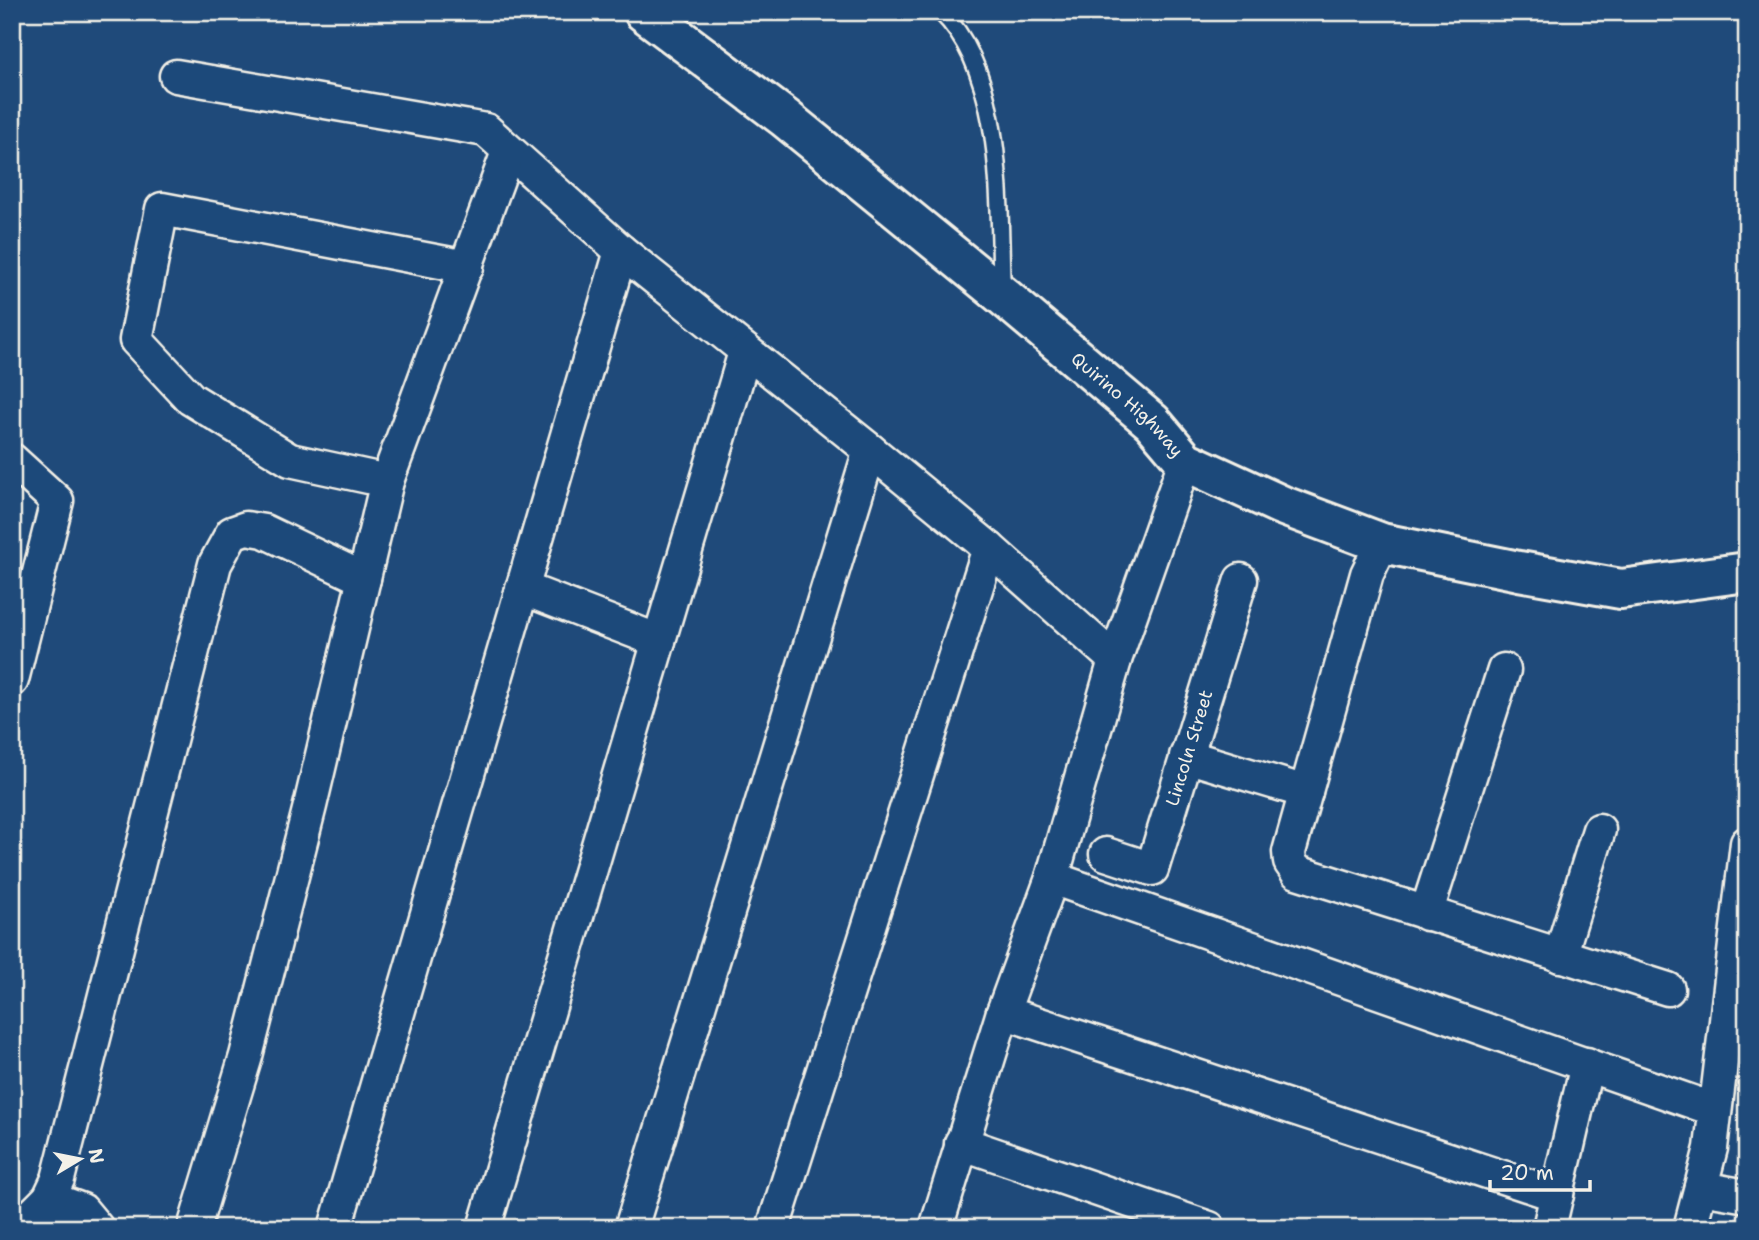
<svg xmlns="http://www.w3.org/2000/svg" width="1759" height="1240" viewBox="0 0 1759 1240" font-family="'Shantell Sans',sans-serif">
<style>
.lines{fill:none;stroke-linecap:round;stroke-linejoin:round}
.service-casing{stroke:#f4f1e8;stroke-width:21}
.minor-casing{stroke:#f4f1e8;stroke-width:37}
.primary-casing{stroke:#f4f1e8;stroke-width:44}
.service{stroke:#1f4a7a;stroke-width:16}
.minor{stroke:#1f4a7a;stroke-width:32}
.primary{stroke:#1f4a7a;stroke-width:38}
.labels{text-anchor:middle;stroke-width:5;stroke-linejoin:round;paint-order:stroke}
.street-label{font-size:18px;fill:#f4f1e8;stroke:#1f4a7a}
</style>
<rect width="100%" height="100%" fill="#1f4a7a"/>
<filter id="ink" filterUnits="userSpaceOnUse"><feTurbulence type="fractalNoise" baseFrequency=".0143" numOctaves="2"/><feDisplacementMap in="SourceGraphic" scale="14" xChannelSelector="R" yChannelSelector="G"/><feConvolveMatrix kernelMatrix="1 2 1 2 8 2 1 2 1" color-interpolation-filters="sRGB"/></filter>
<g filter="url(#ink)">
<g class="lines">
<defs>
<path id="service" d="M941 12C1006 75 998 207 1002 291"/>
<g id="minor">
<path d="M176 76 486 130 621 251 870 450 989 548 1115 660"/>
<path d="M12 460 57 501 12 680"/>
<path d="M387 481 290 460 191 399 136 340 162 209 467 267"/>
<path d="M1382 543 1367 574 1289 852 1290 862 1297 872 1668 989"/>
<path d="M522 588 659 641"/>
<path d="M1186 756 1306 792"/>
<path id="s1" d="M1106 854 1152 869 1241 580"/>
<path d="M1052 878 1704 1106"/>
<path d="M1426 914 1504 670"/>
<path d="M1560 956 1599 830"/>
<path d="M1003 1012 1557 1195"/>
<path d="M961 1143 1209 1228"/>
<path d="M1701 1188 1747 1196"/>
<path d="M49 1198 82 1210 97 1228"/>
<path d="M19 1228 49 1198 58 1179 215 564 232 533 246 528 264 531 364 579"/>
<path d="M194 1228 246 1056 310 806 387 481 508 152"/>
<path d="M335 1228 621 251"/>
<path d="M484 1228 745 352"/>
<path d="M631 1228 870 450"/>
<path d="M773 1228 989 548"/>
<path d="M936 1228 1003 1012 1052 878 1115 660 1185 461"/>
<path d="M1549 1228 1587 1064"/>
<path d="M1690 1228 1711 1148 1747 843"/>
</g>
<g id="primary">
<path id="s2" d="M644 12 785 118 1003 296 1152 422 1185 461 1281 505 1382 543 1519 571 1621 589 1747 572"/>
</g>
</defs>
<use href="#service" class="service-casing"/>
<use href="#minor" class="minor-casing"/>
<use href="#primary" class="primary-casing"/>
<use href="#service" class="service"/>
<use href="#minor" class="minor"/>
<use href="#primary" class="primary"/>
</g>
</g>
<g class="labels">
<g class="street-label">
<text dy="6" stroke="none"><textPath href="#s2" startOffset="623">Quirino Highway</textPath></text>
<text dy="6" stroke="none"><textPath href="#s1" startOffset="175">Lincoln Street</textPath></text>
</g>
</g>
<rect width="1759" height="1240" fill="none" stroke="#1f4a7a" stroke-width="42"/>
<rect x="21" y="21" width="1717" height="1198" fill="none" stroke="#f4f1e8" stroke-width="2.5" filter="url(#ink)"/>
<g transform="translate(80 1159) rotate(80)" stroke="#1f4a7a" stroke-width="5" paint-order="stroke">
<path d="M0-5L12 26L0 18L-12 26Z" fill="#f4f1e8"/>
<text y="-10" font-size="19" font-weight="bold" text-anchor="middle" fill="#f4f1e8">N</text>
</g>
<path d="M1490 1180v10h100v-10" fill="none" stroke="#f4f1e8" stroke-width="3.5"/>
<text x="1500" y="1180" font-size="21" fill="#f4f1e8" stroke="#1f4a7a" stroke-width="5" paint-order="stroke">20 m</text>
</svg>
